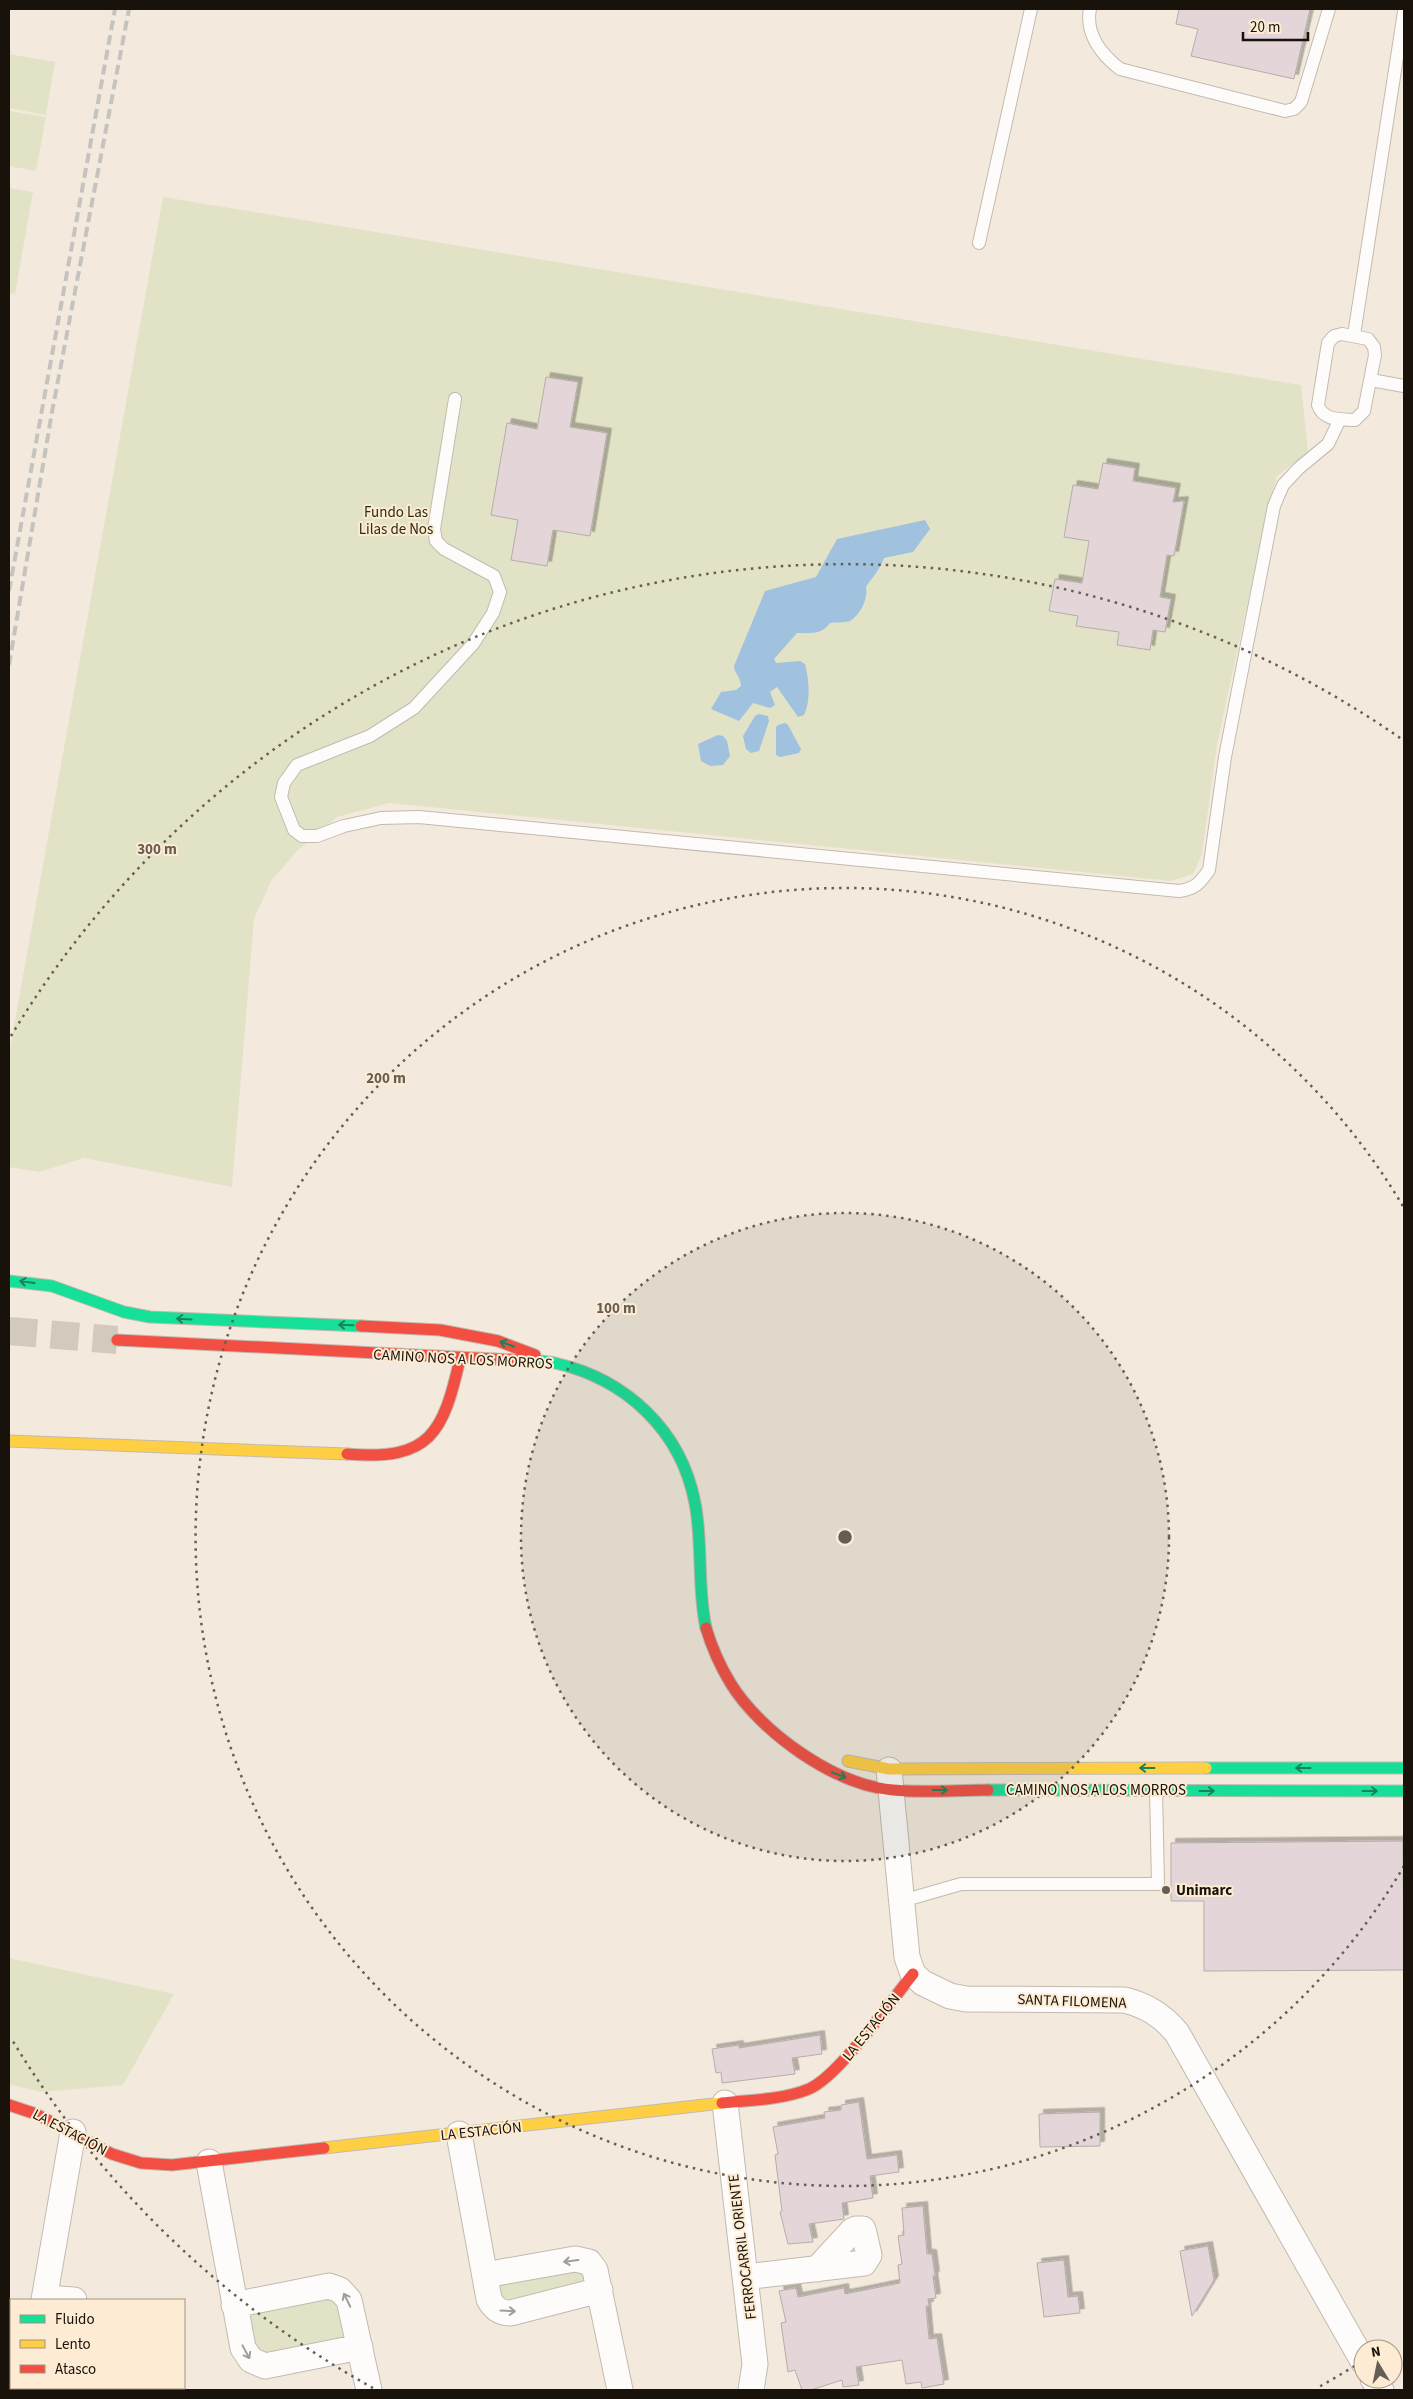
<svg xmlns="http://www.w3.org/2000/svg" width="1413" height="2399" viewBox="0 0 1413 2399" font-family="'Source Sans 3',sans-serif">
<style>
.green{fill:#e2e2c7}
.water{fill:#a0c2de}
.building{fill:#e4d5d8;stroke:#b5adaa;filter:url(#shadow)}
.lines{fill:none;stroke-linecap:round;stroke-linejoin:round}
.secondary-tunnel{stroke:#d2cabd;stroke-width:28;stroke-dasharray:28 14;stroke-linecap:butt}
.lane-casing{stroke:#c2bab0;stroke-width:14}
.street-casing{stroke:#c2bab0;stroke-width:27}
.fast-casing{stroke:#c2bab0;stroke-width:13}
.slow-casing{stroke:#c2bab0;stroke-width:13}
.jam-casing{stroke:#c2bab0;stroke-width:13}
.lane{stroke:#fdfcfa;stroke-width:12}
.street{stroke:#fdfcfa;stroke-width:25}
.fast{stroke:#16e098;stroke-width:11}
.slow{stroke:#ffcf43;stroke-width:11}
.jam{stroke:#f24e42;stroke-width:11}
.rail{stroke:#c5c3bf;stroke-width:4;stroke-dasharray:10 5;stroke-linecap:butt}
.oneway{stroke:#178358}
.oneway2{stroke:#a19e9a}
.ring{fill:none;stroke:#655e54;stroke-width:2.5;stroke-dasharray:2.5 5}
.poi-dot{fill:#655e54;stroke:#fdebd3;stroke-width:2}
.labels{text-anchor:middle;stroke-width:4;stroke-linejoin:round;paint-order:stroke}
.park-label{font-size:15px;fill:#2a2e11;stroke:#fdebd3}
.street-label{font-size:15px;fill:#18120a;stroke:#fdebd3}
.poi-label{font-size:15px;font-weight:bold;fill:#18120a;stroke:#fdebd3;text-anchor:start}
.centre{fill:#655e54;stroke:#fdebd3;stroke-width:2.5}
.ring-label{font-size:15px;text-anchor:middle;font-weight:bold;fill:#655e54;stroke:#fdebd3;stroke-width:4;stroke-linejoin:round;paint-order:stroke}
</style>
<defs>
<filter id="shadow"><feDropShadow dx="4.5" dy="-4.5" stdDeviation="0" flood-color="#0004"/></filter>
</defs>
<rect width="100%" height="100%" fill="#f3eadd"/>
<path class="green" d="M9 54 55 62 46 115 9 108Z
M9 111 46 117 36 171 9 166Z
M9 188 33 192 15 294 9 293Z
M163 197 1301 385 1308 452 1277 476 1269 503 1217 745 1202 854 1193 874 1171 881 389 803 337 817 297 851 271 881 254 919 232 1187 84 1158 39 1172 9 1167V1054Z
M9 1958 174 1994 123 2085 41 2092 9 2084Z
M582 2269 585 2280 579 2285 504 2307 496 2287 501 2282Z
M337 2297 346 2341 258 2356 248 2321 251 2314Z"/>
<path class="water" d="M925 520 930 529 913 552 884 558C880 570 873 576 866 587 868 599 861 614 850 621 846 623 835 622 830 623 821 635 811 633 797 633L774 659 776 663 800 661 805 664C809 679 811 701 804 715L798 717 777 687 770 692 775 705 770 708 753 703 739 721 711 709 721 692 736 690 741 686C741 677 734 673 734 666L765 591 816 577 837 539Z
M759 714 768 716 769 721 759 751 751 753 746 749 743 736 755 716Z
M785 723 788 725 801 749 799 753 780 757 776 755V727L778 725Z
M718 735 723 736 727 741 730 756 723 765 710 766 701 761 698 744Z"/>
<path class="building" d="M1179 9H1310L1294 79 1191 56 1198 29 1176 24Z
M546 377 578 382 570 427 607 433 590 536 553 530 547 566 511 560 518 520 491 515 507 423 537 429Z
M1103 463 1135 468 1133 481 1176 488 1173 502 1184 501 1174 556 1167 555 1160 597 1171 599 1165 632 1153 630 1150 650 1117 645 1119 632 1076 626 1078 616 1049 611 1055 579 1082 583 1089 541 1064 537 1073 485 1098 489Z
M1403 1841 1404 1970 1204 1971V1901H1171V1843Z
M820 2035 822 2054 792 2058 795 2074 722 2083 721 2072 716 2073 712 2049 739 2045V2048Z
M859 2102 867 2159 897 2155 899 2172 870 2176 873 2198 842 2203 844 2219 809 2224 813 2242 788 2244 780 2212 782 2211 775 2155 778 2154 773 2127 825 2118 824 2112 841 2110V2105Z
M1100 2112V2146L1040 2147 1039 2114Z
M923 2206 927 2254H932L935 2276H933L936 2298 928 2299 929 2306H926L929 2339 937 2338 944 2384 922 2388 921 2382 906 2384 902 2360 856 2367 859 2385 843 2387 842 2380 811 2390H802L795 2370 788 2372 781 2323 786 2322 779 2291 796 2288 798 2297 844 2288 845 2294 900 2283 898 2265 902 2264 898 2236 904 2235 902 2208Z
M1208 2246 1214 2280 1192 2316 1180 2251Z
M1064 2260 1068 2297 1078 2296 1080 2313 1044 2317 1037 2263Z"/>
<g class="lines">
<path class="secondary-tunnel" d="M9 1331 117 1340"/>
<defs>
<path id="lane" d="M1090 9C1085 34 1102 55 1120 69L1285 111 1294 109 1301 102 1329 9
M979 243 1031 9
M1342 334 1368 339 1374 347 1375 355 1364 411 1355 420C1341 419 1323 421 1318 405L1328 343 1334 336Z
M1354 335 1404 12
M1371 380 1404 386
M455 399 434 529 436 541 444 549 494 576 500 592 493 613 473 644 414 708 370 736 297 765 284 783 281 797 294 830 302 836H317L344 826 381 818 419 817 1179 891C1195 889 1200 883 1209 870L1225 757 1274 506 1283 485 1299 468 1328 444 1340 419
M902 1901 961 1884H1158L1156 1790"/>
<path id="street" d="M889 1770 907 1957 913 1974 923 1983 950 1996 966 1999 1124 2000C1146 2005 1162 2015 1177 2033L1363 2361
M725 2103 755 2364 751 2390
M459 2134 489 2299C494 2309 500 2313 511 2313L600 2290
M209 2162 243 2348 251 2360 265 2366 360 2347
M485 2275 575 2259 589 2262 595 2270 620 2390
M745 2277 864 2263 869 2255 863 2229H856L852 2231 817 2269
M45 2298 74 2300
M44 2300 73 2132
M234 2305 329 2286 340 2290 349 2300 369 2390
M1373 2379 1381 2390
M33 2388 35 2390
M107 2390 116 2389"/>
<path id="fast" d="M9 1281 52 1286 124 1312 150 1317 361 1326
M517 1360C529 1361 543 1360 555 1363 626 1379 681 1430 695 1503 703 1544 697 1587 706 1628
M1206 1768H1404
M988 1790 1404 1791"/>
<path id="slow" d="M9 1441 347 1454
M848 1761 889 1769 1206 1768
M324 2148 722 2103"/>
<path id="jam" d="M361 1326 440 1330 498 1341 535 1355
M117 1340 517 1360
M347 1454C431 1461 443 1433 460 1359
M706 1628C712 1648 720 1666 731 1684 761 1732 834 1785 893 1790 924 1793 957 1790 988 1790
M722 2103C750 2100 782 2100 809 2089 839 2076 890 2002 913 1974
M9 2105 36 2114 112 2154 141 2163 172 2165 324 2148"/>
</defs>
<use href="#lane" class="lane-casing"/>
<use href="#street" class="street-casing"/>
<use href="#fast" class="fast-casing"/>
<use href="#slow" class="slow-casing"/>
<use href="#jam" class="jam-casing"/>
<use href="#lane" class="lane"/>
<use href="#street" class="street"/>
<use href="#fast" class="fast"/>
<use href="#slow" class="slow"/>
<use href="#jam" class="jam"/>
<path class="rail" d="M9 591 115 9
M9 665 52 412 129 9"/>
</g>
<defs><path id="oneway-shaft" d="M-6 0H5M1.5-3L5.5 0L1.5 3" fill="none" stroke-width="1.6" stroke-linecap="round" stroke-linejoin="round" transform="scale(1.25)"/></defs>
<g class="oneway">
<use href="#oneway-shaft" transform="translate(27 1282) rotate(-172)"/>
<use href="#oneway-shaft" transform="translate(184 1319) rotate(-177)"/>
<use href="#oneway-shaft" transform="translate(346 1325) rotate(-178)"/>
<use href="#oneway-shaft" transform="translate(507 1344) rotate(-161)"/>
<use href="#oneway-shaft" transform="translate(1147 1768) rotate(180)"/>
<use href="#oneway-shaft" transform="translate(1303 1768) rotate(180)"/>
<use href="#oneway-shaft" transform="translate(839 1775) rotate(20)"/>
<use href="#oneway-shaft" transform="translate(940 1790)"/>
<use href="#oneway-shaft" transform="translate(1207 1791)"/>
<use href="#oneway-shaft" transform="translate(1370 1791)"/>
</g>
<g class="oneway2">
<use href="#oneway-shaft" transform="translate(571 2261) rotate(173)"/>
<use href="#oneway-shaft" transform="translate(347 2300) rotate(-116)"/>
<use href="#oneway-shaft" transform="translate(508 2311) rotate(3)"/>
<use href="#oneway-shaft" transform="translate(246 2352) rotate(62)"/>
</g>
<circle cx="845" cy="1537" r="324" fill="#655e54" fill-opacity=".12"/>
<g class="ring">
<circle cx="845" cy="1537" r="324"/>
<path d="M1404 1866A649 649 0 1 1 1404 1208"/>
<path d="M1361 2362A973 973 0 0 1 1317 2388M373 2388A973 973 0 0 1 11 2038M11 1036A973 973 0 0 1 1403 740"/>
</g>
<circle class="poi-dot" cx="1166" cy="1890" r="5"/>
<g class="labels">
<g class="park-label">
<text x="396" y="517">Fundo Las<tspan x="396" dy="17">Lilas de Nos</tspan></text>
</g>
<g class="street-label">
<text transform="translate(463 1359) rotate(3)" y="5">CAMINO NOS A LOS MORROS</text>
<text x="1096" y="1795">CAMINO NOS A LOS MORROS</text>
<text transform="translate(1072 2001) rotate(2)" y="5">SANTA FILOMENA</text>
<text transform="translate(871 2027) rotate(-51)" y="5">LA ESTACIÓN</text>
<text transform="translate(481 2131) rotate(-6)" y="5">LA ESTACIÓN</text>
<text transform="translate(70 2132) rotate(28)" y="5">LA ESTACIÓN</text>
<text transform="translate(742 2247) rotate(-97)" y="5">FERROCARRIL ORIENTE</text>
</g>
<g class="poi-label">
<text x="1176" y="1895">Unimarc</text>
</g>
</g>
<circle cx="845" cy="1537" r="8" class="centre"/>
<g class="ring-label">
<text x="157" y="854">300 m</text>
<text x="386" y="1083">200 m</text>
<text x="616" y="1313">100 m</text>
</g>
<rect width="1413" height="2399" fill="none" stroke="#18120a" stroke-width="20"/>
<rect x="10" y="2299" width="175" height="90" fill="#fdebd3" stroke="#a19483"/>
<rect x="20" y="2315" width="25" height="8" fill="#16e098" stroke="#a19483"/>
<text x="55" y="2324" font-size="15" fill="#18120a">Fluido</text>
<rect x="20" y="2340" width="25" height="8" fill="#ffcf43" stroke="#a19483"/>
<text x="55" y="2349" font-size="15" fill="#18120a">Lento</text>
<rect x="20" y="2365" width="25" height="8" fill="#f24e42" stroke="#a19483"/>
<text x="55" y="2374" font-size="15" fill="#18120a">Atasco</text>
<g transform="translate(1378 2364) rotate(350)"><circle r="24" fill="#fdebd3" stroke="#a19483"/>
<path d="M0-4L9 19L0 12L-9 19Z" fill="#655e54"/>
<text y="-8" font-size="14" font-weight="bold" text-anchor="middle" fill="#18120a">N</text>
</g>
<path d="M1243 32v8h65v-8" fill="none" stroke="#18120a" stroke-width="2.5"/>
<text x="1250" y="32" font-size="15" fill="#18120a" stroke="#fdebd3" stroke-width="4" paint-order="stroke">20 m</text>
</svg>
